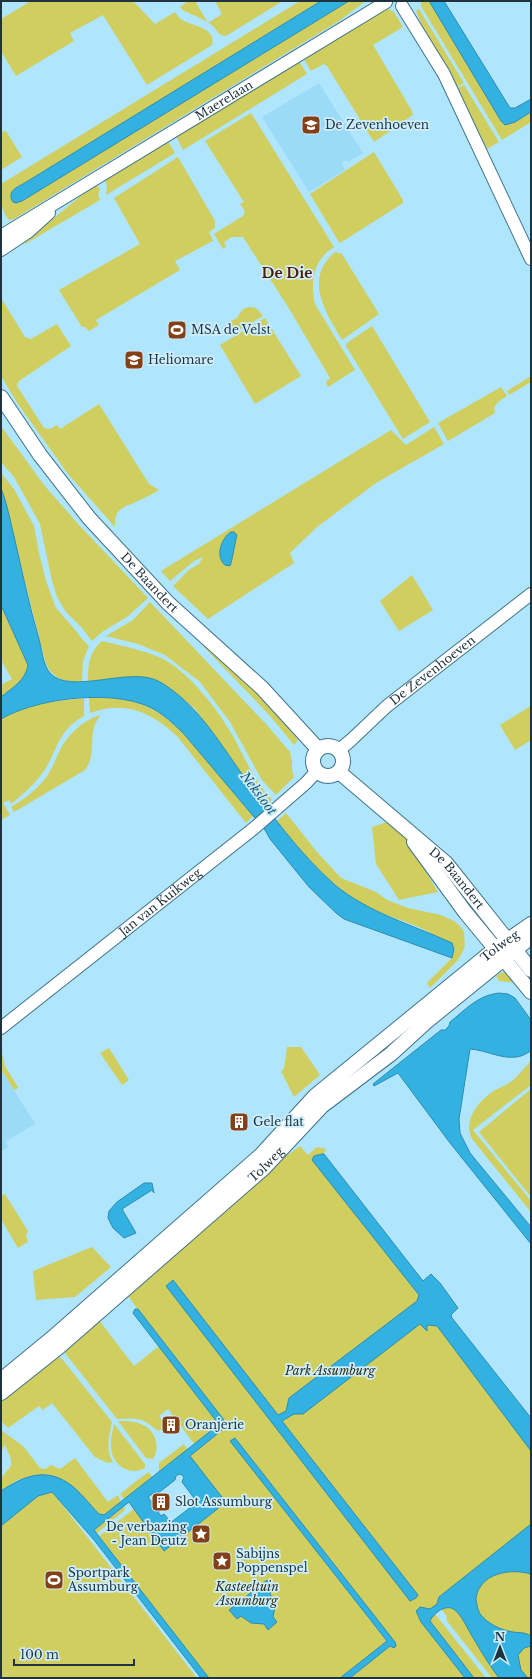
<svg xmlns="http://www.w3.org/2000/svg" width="532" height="1679" viewBox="0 0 532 1679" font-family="'Libre Baskerville',serif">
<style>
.built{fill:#9cdbf7}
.green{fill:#d0ce5f}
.water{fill:#33b2e1;stroke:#2d8cb0;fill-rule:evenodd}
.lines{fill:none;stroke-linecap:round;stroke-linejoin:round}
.tertiary-casing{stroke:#407389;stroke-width:14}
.secondary-casing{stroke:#407389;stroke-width:16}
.tertiary{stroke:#fff;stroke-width:12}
.secondary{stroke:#fff;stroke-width:14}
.labels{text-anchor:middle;stroke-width:3.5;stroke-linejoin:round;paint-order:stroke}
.street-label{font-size:12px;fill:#1e333d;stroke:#cfeefd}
.poi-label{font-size:12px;fill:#1e333d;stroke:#cfeefd;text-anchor:start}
.park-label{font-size:12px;font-style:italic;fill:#303019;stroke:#cfeefd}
.water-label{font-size:13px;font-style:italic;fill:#1d5e76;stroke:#cfeefd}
.quarter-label{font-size:14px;font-weight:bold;fill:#4a1b00;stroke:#cfeefd}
</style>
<rect width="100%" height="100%" fill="#afe5fd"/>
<path class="built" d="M319 83 363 153 348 162 347 160 342 163 345 170 309 192 262 117Z
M1 1069 35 1124 6 1141 8 1147 1 1152Z"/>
<path class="green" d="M31 1H133L155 24 175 12C177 14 178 18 181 19 190 26 217 27 212 45L147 85 103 15 70 33 74 41 16 76 1 51V19Z
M188 1H195L208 23 222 14 215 1H283L226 36C219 36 218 32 214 27 205 19 193 15 182 10L180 7Z
M300 1H321L13 190 22 201 349 1H366L339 21 14 219 9 220C0 209 1 197 1 184Z
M421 1H429L501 121C511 128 523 117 531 112V122L502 140 421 6Z
M388 9 394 12 403 27 373 45 412 111 413 115 374 142 327 66 324 64 311 71 302 56 383 10Z
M419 9 464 83 457 87 421 23 416 11Z
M298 59 307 74 183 150 177 138 176 134Z
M464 85 499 142 487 149 458 88Z
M251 113 334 247C313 260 310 282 315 304L355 370 328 387 326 382 330 378 290 310 243 237H232L224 242 226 247 223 249 214 234 243 216 245 211 240 204 244 202 205 141Z
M6 131 22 157 1 170V132Z
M163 142 169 143 175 153 106 195 107 186 104 177Z
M374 152 403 200V203L340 243 339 242 310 194Z
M178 157 215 221V228L209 232 213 241 175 261 180 270 96 320 99 325 89 331 85 327H82L59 290 140 244 114 198Z
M95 184 100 189 98 195 100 200 25 244V242Z
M335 252 342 254 379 314 342 340C326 313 303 279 335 252Z
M1 298 25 337 31 339 57 324 71 346 19 381 17 386 44 428 50 429 57 425 60 429 99 404 149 484 159 490C152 494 145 498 138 501 124 508 114 507 115 527L68 474 18 404 1 376Z
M250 307 256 308 263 316 233 333 229 329V322L237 318 243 309Z
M265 318 301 376 255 404 220 345Z
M372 326 430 422 403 439 346 346 347 343Z
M531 376V382L509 395 507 391Z
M501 387 507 396C500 401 492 404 495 413L448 441 438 423Z
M1 426 44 485 79 525 148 598 127 617 102 632 92 641 82 628 66 612 57 597 52 581 40 524 14 477 1 462Z
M434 427 444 444 376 483 317 527 290 553 294 563 208 619 173 586 190 569 199 564 203 557 194 561 170 581 161 571 391 430 406 445Z
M1 473 14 489 34 526 39 553 46 581 56 608 77 632 81 638 89 646 83 661 82 681C66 683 53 679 46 664L1 488Z
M412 575 433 610 399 631 380 601Z
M150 602 266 724 290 752 292 763V770L294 777 276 795 262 780 230 722 200 682 165 655 138 644 106 636 133 620Z
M1 605 28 665C26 680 12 688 1 697V685L12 679 1 660Z
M102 641C122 646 144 650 163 659 189 672 220 712 234 738 246 760 254 781 272 800L265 806 195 709 171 689 158 681 148 678 136 677 88 681C88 665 89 652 102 641Z
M209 646 263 699 294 735 298 740 294 745 271 717 204 647Z
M95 697C110 698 124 698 138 703 182 716 222 783 253 816L246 823 177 736C151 712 125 700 90 713L89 698Z
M84 698V716C58 730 58 749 44 771 35 784 23 794 11 804L9 800 3 803 10 815 1 820V719C27 704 55 701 84 698Z
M531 706V740L515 750 500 725Z
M100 715C98 719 95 723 94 727 90 742 95 757 85 770L14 812 11 807C23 800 35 791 45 779 51 771 55 761 59 752 67 735 82 721 100 715Z
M286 813 317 852 341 878 376 892 387 900 408 908 441 915 454 921 460 926 464 932 465 946 462 953 458 960 430 988 427 983 452 958 454 949C446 944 438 937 429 932 406 920 379 915 356 900 325 880 300 850 277 821Z
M390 821 405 836 438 892 399 900 376 864 372 827Z
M505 971 517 983 499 981 496 976Z
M287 1047H301L320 1075 294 1097 281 1071 284 1069Z
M109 1048 129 1080 122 1085 100 1053Z
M1 1049 5 1066 18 1087 17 1089 14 1090 1 1069Z
M531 1061V1085L473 1130 531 1201V1212L472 1139C463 1121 477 1103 492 1092 497 1088 504 1087 509 1083 517 1078 524 1068 531 1061Z
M531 1089V1197L479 1132Z
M300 1146 308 1155 317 1147 326 1149 324 1154H321L419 1296 531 1450V1678H492L447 1621 446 1615 437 1604 430 1610 423 1607 416 1611 421 1622 465 1678H350L395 1642 235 1438 231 1441 387 1642 340 1678H209L99 1536 134 1509 164 1551 224 1503 225 1501 190 1456 222 1430 224 1420 127 1295 274 1165Z
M5 1194 28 1231 26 1235 28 1242 18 1248 1 1219V1196Z
M92 1247 111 1267 75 1297 36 1300 33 1271Z
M95 1315 134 1366 159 1346 217 1422V1426L195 1445 168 1409 159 1416 167 1427 158 1431C141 1417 138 1418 117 1419L61 1348Z
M56 1354 63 1360 112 1422C109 1436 105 1450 113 1462L108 1463 95 1457 52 1403 43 1410 39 1406 8 1428 1 1421V1397Z
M118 1421C125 1421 132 1421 138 1423 153 1427 162 1444 153 1459L146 1458Z
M114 1424 145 1464V1468C129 1477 111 1464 111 1446 110 1439 113 1431 114 1424Z
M1 1430 23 1446 40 1468 45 1469 51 1465 60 1469 75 1458 108 1502 118 1495 121 1502 104 1515 99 1514 68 1483 35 1475 17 1480 1 1491V1478L11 1466V1459L5 1445 1 1451Z
M184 1444 188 1450 159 1472V1463Z
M148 1472 153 1477 124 1499 120 1494Z
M52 1492 56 1497 197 1678H1V1526L38 1496Z
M124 1506 125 1510 97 1533 94 1530Z
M435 1614 486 1678 473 1677 430 1621Z"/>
<path class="water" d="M321 1H349L22 201 16 203 13 202C7 192 15 188 23 184Z
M429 1H444L510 108H515L531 99V112L515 122 505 125 501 121Z
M1 488C7 503 10 520 14 536 22 571 29 605 39 639 42 650 43 665 50 673 70 696 132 665 160 682 196 703 218 740 242 774 270 813 299 853 335 885 369 913 413 925 452 943L454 949 452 958 344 919 336 913 309 887 270 839 265 830 184 734C171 721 157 708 139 703 100 691 36 699 1 719V697C12 688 26 680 28 665L1 605Z
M231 532H234L237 535C235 542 232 562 230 566L225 565C215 557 221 538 231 532Z
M499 993 508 994 515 998 531 1020V1051C527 1053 521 1057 516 1057 501 1059 485 1050 470 1049L459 1119 460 1133 470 1153 531 1227V1244L450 1143 398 1073 374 1086 373 1084 441 1030H445L449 1026 450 1022C465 1010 478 995 499 993Z
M322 1154H324L423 1281 431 1274 440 1283 458 1308 451 1315 452 1318 531 1418V1451L437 1326 427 1325V1331L420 1324 303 1414H294L282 1421 418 1595 416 1598 410 1601 166 1286 173 1280 278 1415 286 1411 289 1398 417 1301 419 1295 312 1160 314 1156Z
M144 1183H152L154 1193 152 1190 122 1209 136 1233 124 1238 113 1228 108 1218 109 1211 117 1202Z
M135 1309H138L224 1420 222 1430 190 1456 225 1501V1503L164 1551 129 1502 94 1530 209 1678H201L94 1540 52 1492 38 1496 1 1526V1491C22 1477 44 1467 68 1483 78 1489 91 1506 99 1514L104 1515 217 1426V1422L133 1313ZM179 1474 182 1475 184 1477 182 1482 194 1498 192 1500 195 1504 170 1523 171 1525 169 1527 166 1524 169 1520 164 1514 161 1516 158 1512 161 1510 157 1505 155 1507 148 1497 155 1492 157 1494 175 1480 176 1476Z
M235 1438 395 1642 396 1646 394 1648 390 1646 350 1678H340L387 1641 230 1441Z
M531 1524V1574C510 1568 480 1573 476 1598 476 1602 478 1612 481 1615 488 1624 501 1630 513 1632 520 1633 525 1632 531 1636V1646L524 1648 518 1655 521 1670 528 1678H499C489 1665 481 1651 472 1636 467 1628 463 1617 455 1610 446 1603 434 1613 430 1621L474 1678H465L421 1622 416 1611 420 1607 430 1609 437 1604 439 1597Z
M267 1580 274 1590 270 1593 275 1607 273 1617 277 1622 268 1630 264 1624 251 1623 241 1616 237 1619 229 1610Z"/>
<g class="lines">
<defs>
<g id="tertiary">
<path d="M402 6 444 74 531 259"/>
<path id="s1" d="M1 236 386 2"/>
<path d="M1 250 28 232 49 213"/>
<path id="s2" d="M339 750 350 741 387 706 531 594"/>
<path id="s3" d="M1 1028 253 829 306 783 316 772"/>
</g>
<g id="secondary">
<path id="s4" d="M1 397 40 455 89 518 168 603 262 688 318 749"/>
<circle cx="328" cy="761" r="15"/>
<path id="s5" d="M339 772 446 863 531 970"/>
<path d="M414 842 465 912 531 992"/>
<path id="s6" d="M1 1380 51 1339 261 1155 315 1096 495 949 531 924"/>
<path id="s7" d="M1 1393 59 1347 264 1168 322 1106 391 1054 426 1022 531 937"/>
</g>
</defs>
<use href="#tertiary" class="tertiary-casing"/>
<use href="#secondary" class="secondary-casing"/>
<use href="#tertiary" class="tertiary"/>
<use href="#secondary" class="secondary"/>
</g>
<defs>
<symbol id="school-square" viewBox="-11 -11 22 22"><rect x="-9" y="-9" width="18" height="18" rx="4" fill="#843f16" stroke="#cfeefd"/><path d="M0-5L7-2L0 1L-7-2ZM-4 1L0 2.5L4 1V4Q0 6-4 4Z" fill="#fff"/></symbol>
<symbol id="stadium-square" viewBox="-11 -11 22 22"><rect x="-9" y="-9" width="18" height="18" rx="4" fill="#843f16" stroke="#cfeefd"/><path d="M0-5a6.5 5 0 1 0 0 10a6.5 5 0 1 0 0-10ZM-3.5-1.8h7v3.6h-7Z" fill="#fff"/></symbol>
<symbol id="building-square" viewBox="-11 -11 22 22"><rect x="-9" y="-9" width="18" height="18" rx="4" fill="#843f16" stroke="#cfeefd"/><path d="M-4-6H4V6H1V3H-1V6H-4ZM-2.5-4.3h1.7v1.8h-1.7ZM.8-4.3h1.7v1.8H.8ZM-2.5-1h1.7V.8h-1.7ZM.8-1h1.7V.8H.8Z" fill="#fff"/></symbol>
<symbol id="sight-square" viewBox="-11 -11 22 22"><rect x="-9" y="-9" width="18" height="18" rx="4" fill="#843f16" stroke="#cfeefd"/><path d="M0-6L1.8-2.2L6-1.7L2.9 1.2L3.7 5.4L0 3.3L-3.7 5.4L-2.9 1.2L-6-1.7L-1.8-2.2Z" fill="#fff"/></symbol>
</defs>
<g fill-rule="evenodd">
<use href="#school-square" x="300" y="114" width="22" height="22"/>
<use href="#stadium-square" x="166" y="319" width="22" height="22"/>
<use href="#school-square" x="123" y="349" width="22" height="22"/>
<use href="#building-square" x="228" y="1111" width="22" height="22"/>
<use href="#building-square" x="160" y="1414" width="22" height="22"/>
<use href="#building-square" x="150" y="1491" width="22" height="22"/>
<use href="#sight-square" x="190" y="1523" width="22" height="22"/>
<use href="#sight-square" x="211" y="1550" width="22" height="22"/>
<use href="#stadium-square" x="43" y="1569" width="22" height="22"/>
</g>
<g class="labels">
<g class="street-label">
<text dy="4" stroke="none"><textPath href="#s1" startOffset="261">Maerelaan</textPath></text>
<text dy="4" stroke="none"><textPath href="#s4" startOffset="238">De Baandert</textPath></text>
<text dy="4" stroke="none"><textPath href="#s2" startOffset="123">De Zevenhoeven</textPath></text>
<text dy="4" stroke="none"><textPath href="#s5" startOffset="159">De Baandert</textPath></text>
<text dy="4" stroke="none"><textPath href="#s3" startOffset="203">Jan van Kuikweg</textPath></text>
<text dy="4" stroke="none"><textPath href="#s6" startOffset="662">Tolweg</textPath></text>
<text dy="4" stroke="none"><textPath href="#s7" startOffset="350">Tolweg</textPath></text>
</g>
<g class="poi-label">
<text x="325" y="129">De Zevenhoeven</text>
<text x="191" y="334">MSA de Velst</text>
<text x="148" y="364">Heliomare</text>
<text x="253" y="1126">Gele flat</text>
<text x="185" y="1429">Oranjerie</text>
<text x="175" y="1506">Slot Assumburg</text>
<text x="187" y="1531" text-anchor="end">De verbazing<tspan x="187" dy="14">- Jean Deutz</tspan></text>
<text x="236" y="1558">Sabijns<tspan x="236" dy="14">Poppenspel</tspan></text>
<text x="68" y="1577">Sportpark<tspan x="68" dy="14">Assumburg</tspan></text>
</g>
<g class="park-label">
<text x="330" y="1375">Park Assumburg</text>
<text x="247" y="1591">Kasteeltuin<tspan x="247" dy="14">Assumburg</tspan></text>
</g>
<g class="water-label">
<text transform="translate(259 793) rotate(53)" y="5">Neksloot</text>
</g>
<g class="quarter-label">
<text x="287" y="278">De Die</text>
</g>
</g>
<rect width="532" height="1679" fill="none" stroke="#1e333d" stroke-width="4"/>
<g transform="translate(500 1647)" stroke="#cfeefd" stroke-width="3" paint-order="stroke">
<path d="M0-3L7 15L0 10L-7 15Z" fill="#1e333d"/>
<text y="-6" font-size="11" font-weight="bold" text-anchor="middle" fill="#1e333d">N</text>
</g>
<path d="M14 1659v6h120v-6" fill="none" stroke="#1e333d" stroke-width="2"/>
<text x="20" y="1659" font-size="12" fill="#1e333d" stroke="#cfeefd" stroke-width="3" paint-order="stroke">100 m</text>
</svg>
